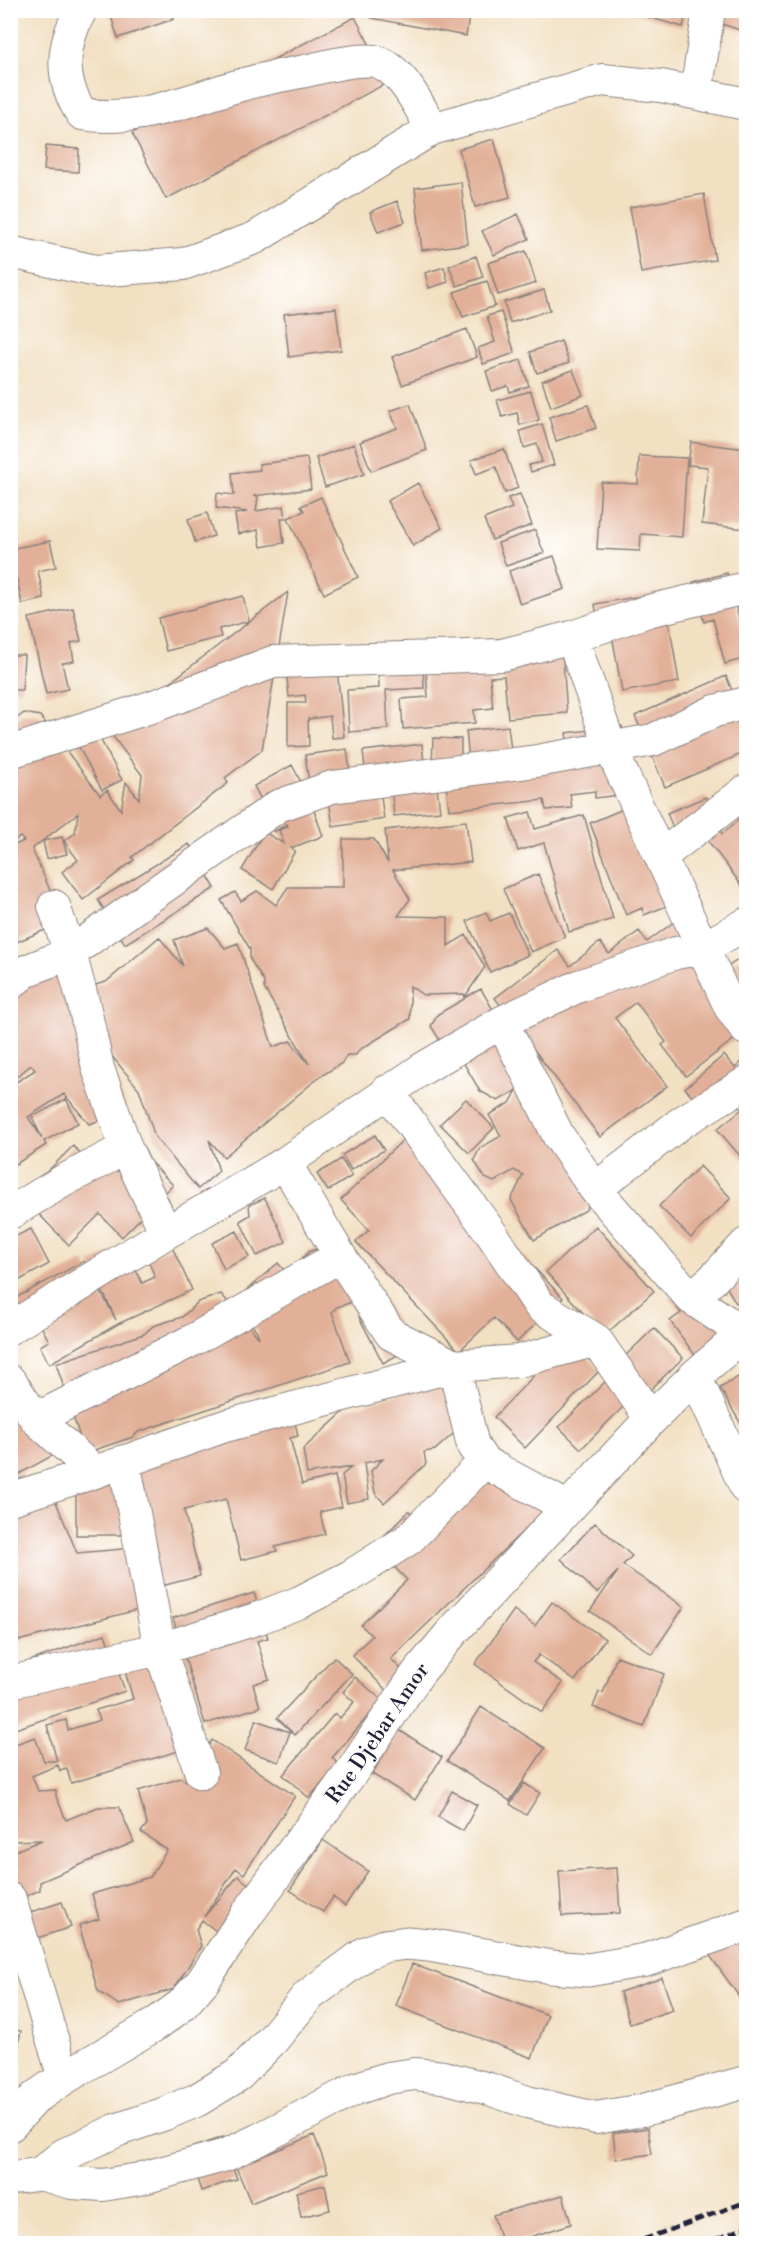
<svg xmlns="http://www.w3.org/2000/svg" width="757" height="2254" viewBox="0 0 757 2254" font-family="'Libre Bodoni',serif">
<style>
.building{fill:#e2b098;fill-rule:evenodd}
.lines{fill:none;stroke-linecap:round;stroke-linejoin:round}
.street-casing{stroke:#8a817e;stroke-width:34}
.secondary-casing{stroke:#8a817e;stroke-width:35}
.primary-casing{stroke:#8a817e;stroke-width:35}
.street{stroke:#fff;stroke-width:32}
.secondary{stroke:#fff;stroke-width:33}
.primary{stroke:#fff;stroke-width:33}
.rail{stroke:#22223b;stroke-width:4.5;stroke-dasharray:9 4.5;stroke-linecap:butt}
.labels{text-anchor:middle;stroke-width:6;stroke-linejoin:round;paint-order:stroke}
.street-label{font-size:21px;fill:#22223b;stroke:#fff}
</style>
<rect width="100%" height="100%" fill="#fff"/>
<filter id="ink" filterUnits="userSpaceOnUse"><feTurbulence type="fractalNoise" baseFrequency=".0167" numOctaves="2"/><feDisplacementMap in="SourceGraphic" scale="12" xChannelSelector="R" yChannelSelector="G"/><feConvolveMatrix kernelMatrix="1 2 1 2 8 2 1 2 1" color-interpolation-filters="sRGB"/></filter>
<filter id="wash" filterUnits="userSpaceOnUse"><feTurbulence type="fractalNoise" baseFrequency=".008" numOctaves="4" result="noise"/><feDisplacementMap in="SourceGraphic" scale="24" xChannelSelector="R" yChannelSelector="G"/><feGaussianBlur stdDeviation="1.35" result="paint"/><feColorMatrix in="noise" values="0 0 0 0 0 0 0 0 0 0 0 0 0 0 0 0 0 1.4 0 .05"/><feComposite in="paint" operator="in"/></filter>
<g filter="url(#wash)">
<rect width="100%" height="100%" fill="#f2e0c2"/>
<g id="blocks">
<path class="building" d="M109 10H172L174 19 118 38Z
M372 10H470L466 36 371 18Z
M623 10H687L683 27Z
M727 10H746V32L722 24Z
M355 17 389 82 166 199 132 133Z
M494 139 510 197 475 207 459 149Z
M46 146 79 149 78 172 44 170Z
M461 182 468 244 422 250 415 188Z
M704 194 715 260 641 273 630 207Z
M397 201 405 222 378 232 370 212Z
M518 214 529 239 494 255 482 231Z
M526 251 536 283 498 295 488 263Z
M476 256 483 277 457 286 449 266Z
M444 267 448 282 429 288 425 273Z
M487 281 495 306 463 317 454 292Z
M544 290 550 310 510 323 504 302Z
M336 308 341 350 289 357 284 314Z
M501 312 515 353 483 364 478 348 495 342 487 316Z
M467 329 477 357 402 385 392 357Z
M561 341 569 363 537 373 530 352Z
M521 360 529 386 510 392 508 386 492 391 486 371Z
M573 370 583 395 551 407 542 381Z
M531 391 539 420 520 425 517 413 502 417 497 400Z
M410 404 427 450 371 471 360 442 397 428 390 411Z
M588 405 596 428 556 441 549 417Z
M542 424 554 465 531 472 529 465 542 462 537 444 524 448 520 431Z
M691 442 746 449V529L702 524 708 467 688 465Z
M354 444 364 474 325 487 316 458Z
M504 449 518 488 505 493 496 467 476 474 471 460Z
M639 456 687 458 682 537 641 534 640 551 597 549 601 482 638 484Z
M307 458 311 489 253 496 258 497 256 511 284 506 286 518H281L284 543 261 547 258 530 238 534 235 514 247 512 216 508 217 493 234 495 232 473 260 470 259 464Z
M418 483 442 528 413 546 387 501Z
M520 494 532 525 492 540 484 519 512 508 508 498Z
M321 497 358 577 324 594 288 518 304 511 301 506Z
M207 513 214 536 195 542 188 519Z
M535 530 544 553 506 566 498 543Z
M50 541 56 567 38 571 44 599 22 604 17 579 10 581V549Z
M554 556 565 589 520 604 509 571Z
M727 573 746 643V658L725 664 713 619 704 622 693 582Z
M288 592 262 750 225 778 228 783 132 857 134 860 83 900 62 872 78 860 64 841 75 833 78 813 32 849 64 922 14 943 10 936V896L16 907 10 893V847L24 841 20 837 10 844V724L24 713 40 716 100 795 107 790 121 810 126 782 139 799 142 775 108 730Z
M664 592 679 682 622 692 613 640 601 642 595 604Z
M243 596 249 621 219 629 221 637 166 651 158 618Z
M73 608 81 641 71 643 74 661 62 663 68 689 46 694 29 618Z
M561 634 567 713 508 718 504 676 490 677 493 708 474 710 475 723 403 729 401 699 428 697 424 645Z
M422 642 424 688 386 690 388 729 349 732 347 690 379 688 377 643Z
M335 648 344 737 332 738 330 716 308 719 309 746 288 747V703H306L305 695 289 697 285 660Z
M10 655H24L22 690H10Z
M726 676 746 724V752L665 787 635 716Z
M88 716 122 780 102 790 68 727Z
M508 726 512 758 569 752 566 733 622 726 629 794 595 798V791L570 794 572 808 546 810 544 800 449 810 445 772 470 770 466 731Z
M433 738 461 739V768H432Z
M422 744 425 772 435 771 440 811 394 816 391 785 367 788 363 751Z
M347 749 353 793 380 789 384 819 333 827 326 780 309 783 305 755Z
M292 765 310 799 323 836 291 848 295 851 273 889 242 870 263 834 256 827 246 809 261 800 254 786ZM287 824 288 827 279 830 284 844 266 833 272 829 274 832Z
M706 797 722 834 740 819 735 813 746 804V891L709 842 705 834 680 845 667 813Z
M642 801 682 900 644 915 642 908 626 915 590 823Z
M530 812 535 829 584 815 613 919 569 932 544 843 518 851 508 818Z
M466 821 471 862 393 870 410 899 398 916 448 917V946L466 935 485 967 464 998 481 989 569 1141 596 1190 586 1210 534 1240 511 1200 523 1175 514 1170 494 1182 485 1178 474 1160 480 1148 501 1136 489 1115 510 1103 517 1090 498 1101 480 1091 456 1050 441 1042 431 1026 438 1014 464 999V994L423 995 410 986V1019L359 1050 356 1055H347L342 1063 318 1078 224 1157 209 1140 219 1171 198 1189 155 1137 139 1089 106 1049 127 1111 89 1124 64 1094 28 1117 42 1138 32 1117 66 1099 78 1123 44 1141 46 1145 16 1164 10 1157V1086L35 1070 31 1065 15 1078 13 1074 10 1075V973L71 952 88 987 106 982 159 937 183 966 174 940 208 928 225 948 238 943 273 1047 290 1041 309 1064 264 988V982L250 959V949L221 900 235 892 241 901 257 891 276 905 288 887H343V839H374L388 863 385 830Z
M62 837 67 854 47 859 43 841Z
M189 844 215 888 125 944 98 900Z
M538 874 565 937 531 952 503 889Z
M486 912 490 921 509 913 528 955 490 972 467 921Z
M679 918 746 1030 686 1076 662 1045 666 1042 636 1002 615 1018 667 1086 600 1137 495 998 558 950 570 966 600 942 609 954 639 931 647 942Z
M746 954V1001L725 969Z
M724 1055 735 1068 746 1058V1163L717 1129 742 1109 733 1099 711 1118 685 1088Z
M466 1099 494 1128 469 1153 440 1124Z
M117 1128 173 1185 122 1237 100 1214 69 1245 22 1197 73 1146 88 1161 109 1140Z
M375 1135 384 1150 351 1170 342 1155Z
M408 1135 563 1298 517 1342 494 1318 459 1351 356 1242 369 1230 341 1200Z
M341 1159 352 1176 328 1191 317 1174Z
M700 1166 731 1198 691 1238 659 1206Z
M265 1198 286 1242 257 1256 240 1221 250 1215 249 1205Z
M596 1226 654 1291 604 1336 546 1272Z
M31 1229 49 1264 20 1280 10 1262V1239Z
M237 1231 249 1257 224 1269 212 1243Z
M333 1244 368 1297 337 1307 332 1312 350 1362 138 1432 133 1437 85 1453 56 1363 144 1334 153 1326 182 1317 198 1302 221 1294 259 1338 257 1331 238 1310 235 1300 278 1263 303 1292 295 1265 310 1251Z
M125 1247 142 1283 155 1277 147 1258 172 1247 192 1290 118 1324 49 1364 40 1346 49 1341 41 1326 10 1313V1301L84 1261 116 1320 90 1263Z
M746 1248V1297L736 1303 715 1268Z
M696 1278 734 1330 697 1358 670 1321 681 1313 670 1298Z
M386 1302 411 1348 383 1363 359 1317Z
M654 1328 683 1358 650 1390 621 1360Z
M568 1340 600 1370 525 1448 494 1417Z
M10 1364 59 1452 10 1479Z
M746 1372V1433L720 1388Z
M607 1380 628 1402 581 1449 559 1427Z
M438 1383 460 1408 463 1425 435 1450 424 1452 426 1464 384 1503 375 1493 371 1471 383 1459 364 1463 369 1499 347 1503 342 1475 352 1467 307 1474 303 1449 347 1409Z
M294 1418 298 1436 290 1438 302 1484 335 1476 342 1507 320 1512 325 1534 275 1547 277 1551 241 1560 226 1499 184 1510 200 1576 154 1588 123 1462Z
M487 1442 549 1506 391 1659 407 1675 389 1693 352 1655 372 1636 361 1625 407 1580 374 1546 409 1511 413 1514Z
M76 1481 124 1482 123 1535H76Z
M54 1497 77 1553 134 1548 145 1608 14 1642 10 1650V1509Z
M595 1523 632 1556 623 1565 684 1607 652 1654 590 1611 618 1571 597 1593 561 1559Z
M254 1593 268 1638 257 1641 269 1679 253 1684 260 1707 205 1724 173 1618Z
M552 1602 605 1639 575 1681 539 1655 533 1662 563 1683 542 1712 475 1664 514 1610 535 1626Z
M159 1631 192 1747 71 1783 67 1769 60 1771 58 1765 32 1776 38 1791 56 1790V1796L66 1820 98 1807H119L134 1842 40 1882V1890L10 1903V1853L42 1840 10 1841V1746L35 1737 44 1761H57L47 1725 66 1720 68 1730 100 1720 96 1710 133 1699 117 1644Z
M105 1634 125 1691 10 1731V1679L18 1665Z
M617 1656 664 1674 644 1727 593 1707 599 1692 603 1693Z
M334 1657 352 1674 295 1735 277 1718Z
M355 1677 382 1700 332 1758 339 1764 309 1798 283 1775 335 1713 340 1718 354 1702 343 1692Z
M481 1707 545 1748 510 1801 447 1761Z
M256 1720 290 1732 279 1762 245 1750Z
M399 1730 442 1757 415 1800 372 1774Z
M212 1740 295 1796 244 1874 236 1868 204 1917 238 1876 252 1887 216 1931 202 1920 196 1929 201 1946 174 1989 119 2005 98 1991 79 1925 99 1919 92 1894 150 1877 167 1850 141 1832 147 1824 138 1791 181 1778 185 1781Z
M524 1783 540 1793 526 1815 510 1804Z
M452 1791 477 1805 463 1831 438 1817Z
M323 1840 368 1871 345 1906 333 1897 323 1912 290 1890Z
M617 1868 620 1913 562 1916 559 1871Z
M62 1902 71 1927 10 1947V1919Z
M746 1924V2006L708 1953Z
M412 1964 548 2015 532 2058 396 2006Z
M662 1978 673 2010 630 2024 620 1992Z
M10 2029 21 2031 13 2066H10Z
M648 2128 652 2154 616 2159 613 2133Z
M314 2135 328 2172 251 2203 236 2167Z
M223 2137 237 2179 201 2191 196 2176 172 2154Z
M325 2185 330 2210 301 2217 296 2192Z
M563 2195 571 2224 508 2244H502L493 2215Z"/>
</g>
</g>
<g filter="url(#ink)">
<use href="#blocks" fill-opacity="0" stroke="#8a817e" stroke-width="1.5"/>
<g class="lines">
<defs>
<path id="street" d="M81 10C61 46 59 79 82 114 141 124 196 96 252 82 271 77 291 74 310 70 326 66 359 59 374 61 401 66 420 108 432 129
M696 93 709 10
M10 252 96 271 183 264 255 238 432 129 602 80 661 86 746 104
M572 637 611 749 730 1007 746 1029
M10 752 154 706 273 662 502 655 572 637 648 611 746 588
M661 856 746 791
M54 906 70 953 84 1005 98 1068 126 1148 166 1233
M10 984 26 971 70 953 278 806 332 787 537 761 653 740 715 711 746 703
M502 1022 558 1135 595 1189 682 1122 746 1083
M387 1091 491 1233 540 1306 596 1340 651 1419
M285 1163 340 1256 391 1334 454 1366 473 1446 484 1462 567 1507
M595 1189 691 1298 745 1334
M10 1213 63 1181 126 1148
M691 1298 712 1280 746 1244
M10 1328 166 1233 285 1163 422 1069 502 1022 579 986 676 953 703 948 746 924
M695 1376 746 1488
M10 1381 36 1419 95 1472
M36 1419 195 1339 340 1256
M124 1461 160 1649 201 1773
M10 1499 95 1472 225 1426 454 1366 519 1361 596 1340
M10 1682 160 1649 256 1619 300 1602 349 1577 409 1539 484 1462
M10 1899 64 2078
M40 2174 72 2183 103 2185 139 2179 226 2155 258 2140 355 2089 388 2078 415 2074 443 2077 489 2089 527 2102 596 2118 643 2110 746 2082"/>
<path id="secondary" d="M10 2178 40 2174 64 2155 117 2130 164 2114 197 2100 238 2075 273 2039 308 1996 366 1953 384 1946 407 1943 429 1945 551 1967 588 1970 646 1960 746 1925"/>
<g id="primary">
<path id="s1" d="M10 2125 36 2097 64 2078 156 2024 182 2005 203 1981 248 1913 353 1770 418 1673 454 1630 651 1419 695 1376 746 1332"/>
</g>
</defs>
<use href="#street" class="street-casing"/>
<use href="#secondary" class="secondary-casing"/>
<use href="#primary" class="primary-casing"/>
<use href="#street" class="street"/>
<use href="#secondary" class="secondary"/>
<use href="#primary" class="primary"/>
<path class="rail" d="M631 2244 746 2202
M705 2244 746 2227"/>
</g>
</g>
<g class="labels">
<g class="street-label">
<text dy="7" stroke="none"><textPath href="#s1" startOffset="546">Rue Djebar Amor</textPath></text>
</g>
</g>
<rect width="757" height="2254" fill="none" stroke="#fff" stroke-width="36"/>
</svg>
